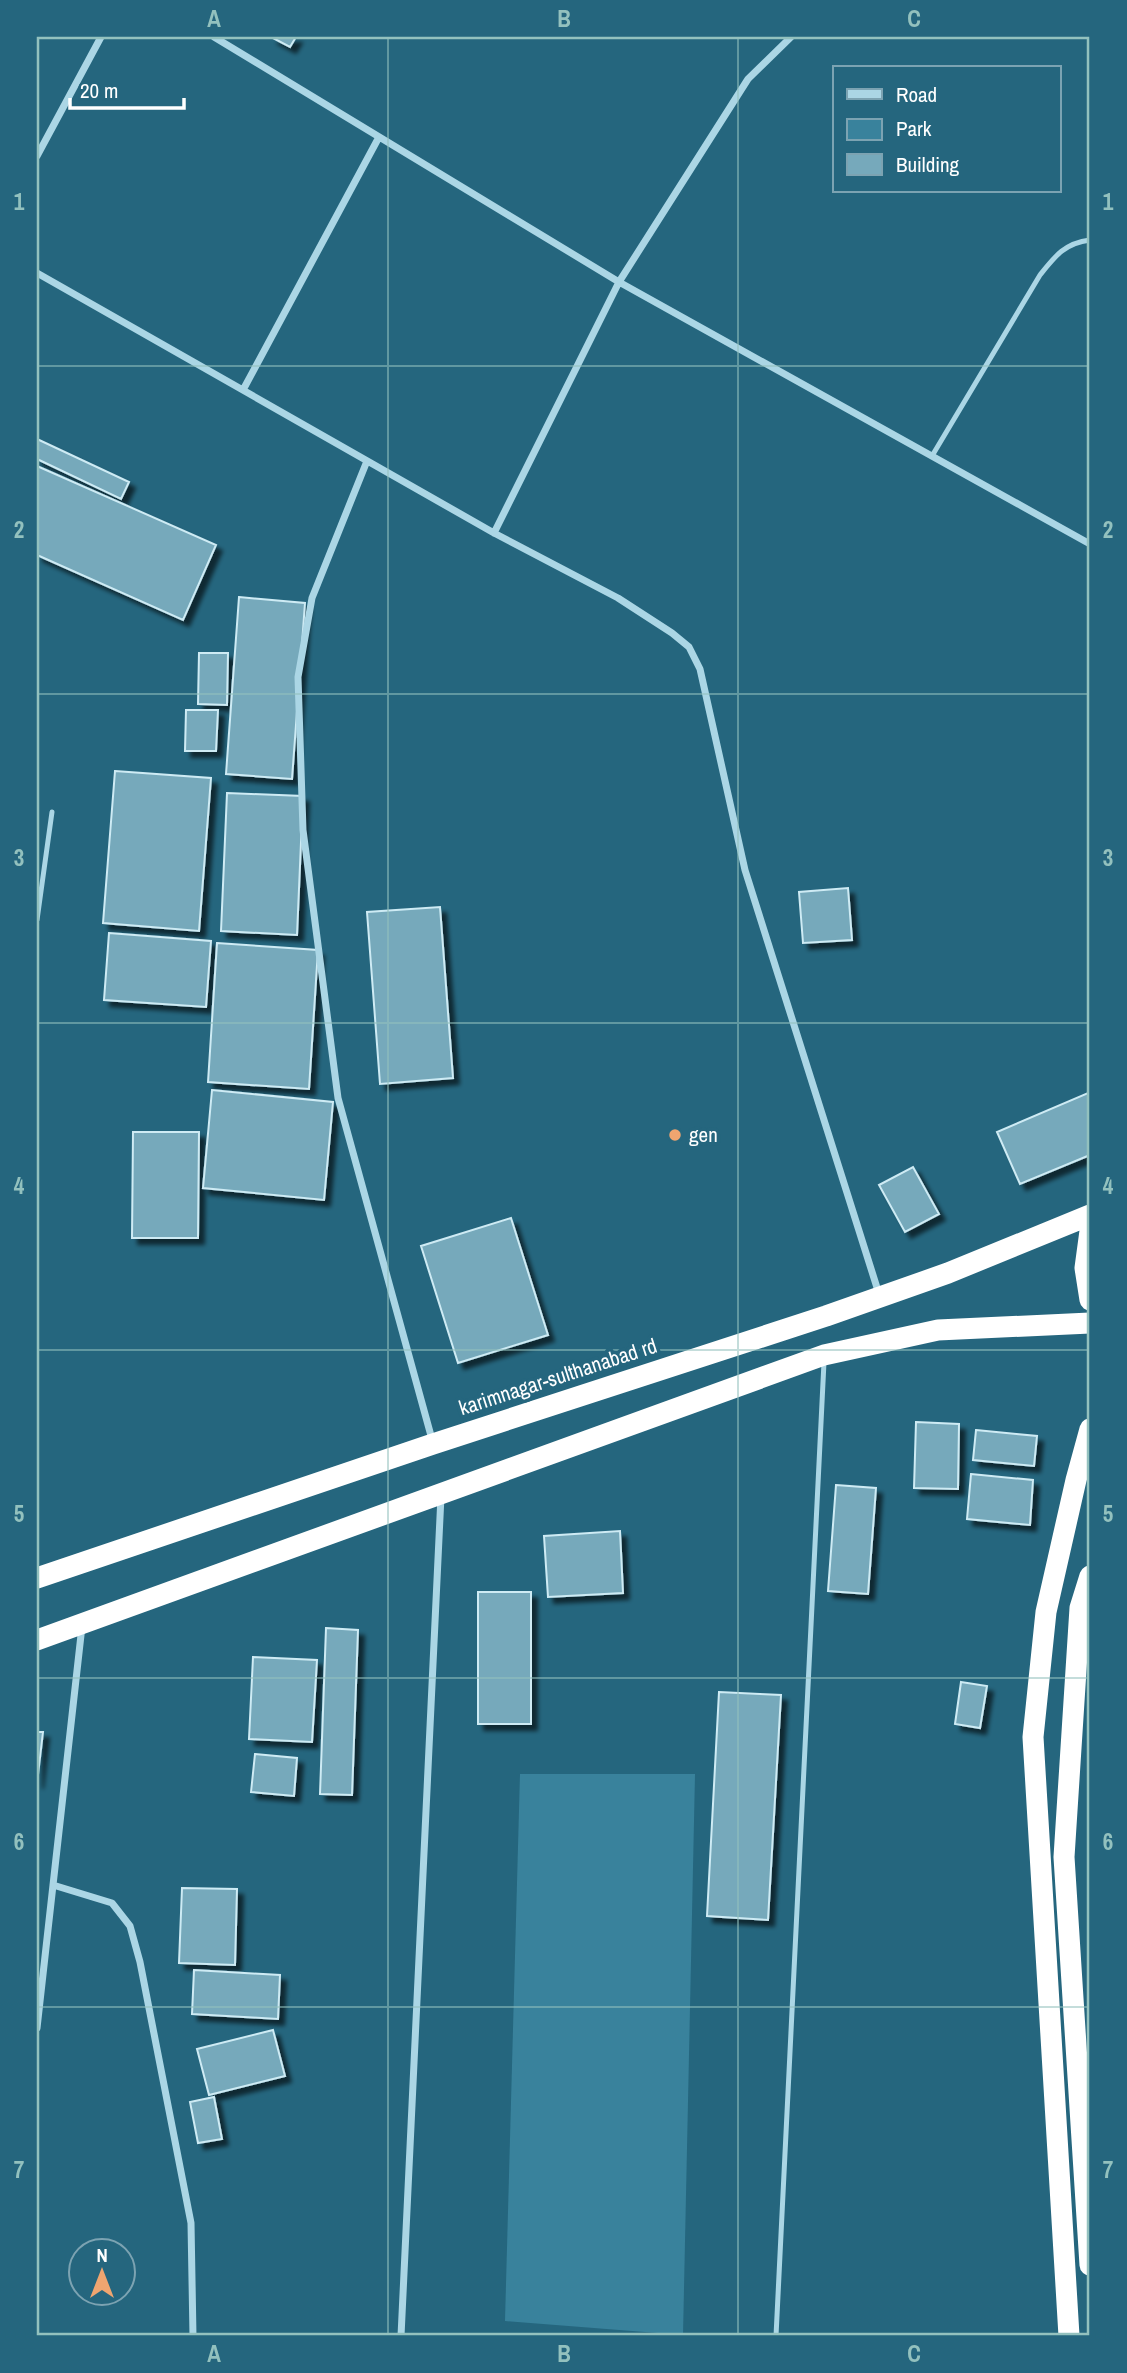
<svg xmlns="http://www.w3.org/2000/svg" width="1127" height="2373" viewBox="0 0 1127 2373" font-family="'Archivo Narrow',sans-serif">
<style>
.green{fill:#39829c}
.building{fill:#76a9bb;stroke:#ceebf4;stroke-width:2;filter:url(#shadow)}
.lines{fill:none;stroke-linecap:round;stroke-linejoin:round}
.lane{stroke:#abd6e5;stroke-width:5}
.street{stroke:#abd6e5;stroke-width:7}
.highway{stroke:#fff;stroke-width:21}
.grid{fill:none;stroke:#93c1be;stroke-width:2;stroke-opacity:0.55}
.poi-dot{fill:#efa570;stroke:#25667e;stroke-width:2.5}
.labels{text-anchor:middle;stroke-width:7;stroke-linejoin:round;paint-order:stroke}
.poi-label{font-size:21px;fill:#fff;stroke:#25667e;text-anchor:start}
.street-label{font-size:21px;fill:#fff;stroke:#25667e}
.neatline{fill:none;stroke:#93c1be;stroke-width:2.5}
.grid-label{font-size:23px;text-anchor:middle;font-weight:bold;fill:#93c1be}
</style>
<defs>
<filter id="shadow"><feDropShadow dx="6" dy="6" stdDeviation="2" flood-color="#0009"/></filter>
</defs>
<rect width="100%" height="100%" fill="#25667e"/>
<path class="green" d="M520 1774H695L683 2335 505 2321Z"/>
<path class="building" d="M271 37H296L290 47Z
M37 439 129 482 121 499 37 459Z
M37 466 216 545 183 620 37 555Z
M239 597 305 603 292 779 226 774Z
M199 653H228L227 705 198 704Z
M186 710H218L216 751H185Z
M115 771 211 778 199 931 103 923Z
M227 793 303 796 297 935 221 931Z
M848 888 852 940 803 943 799 892Z
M440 907 453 1078 380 1084 367 912Z
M109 933 211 941 206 1007 104 1000Z
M217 943 318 950 309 1089 208 1082Z
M212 1090 333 1102 324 1200 203 1188Z
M1088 1093 1090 1100V1155L1020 1184 997 1132Z
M133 1132H199L198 1238H132Z
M913 1167 939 1214 905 1232 879 1185Z
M511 1218 548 1335 458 1363 421 1246Z
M916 1422 959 1424 958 1489 914 1488Z
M976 1430 1037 1436 1034 1466 973 1460Z
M971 1474 1033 1480 1030 1525 967 1519Z
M836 1485 876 1488 868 1594 828 1591Z
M620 1531 623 1593 548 1597 544 1536Z
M478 1592H531V1724H478Z
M326 1628 358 1630 352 1795 320 1794Z
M253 1657 317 1660 312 1742 249 1739Z
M961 1682 987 1686 980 1728 955 1724Z
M719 1692 781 1695 768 1920 707 1916Z
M37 1732H43L37 1783Z
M255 1754 297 1758 294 1796 251 1792Z
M182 1888 237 1889 235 1965 179 1963Z
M194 1970 280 1975 278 2019 192 2014Z
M273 2030 285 2076 209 2095 197 2049Z
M214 2097 222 2139 198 2143 190 2102Z"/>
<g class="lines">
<path class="lane" d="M932 456 1040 275C1055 256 1065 243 1090 240
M37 920 52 812
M776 2336 824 1362"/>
<path class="street" d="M214 37 619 282 494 533
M791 37 748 79 619 282 1090 544
M37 156 101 37
M37 273 494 533 618 598 672 633 689 647 700 669 745 870 879 1294
M243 390 379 137
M367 461 312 598 298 677 303 830 338 1098 433 1443
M53 1885 112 1903 130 1926 140 1962 191 2223 193 2336
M37 2028 82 1626
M401 2336 441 1496"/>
<path class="highway" d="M1090 1231 1085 1268 1090 1300
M1090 1576 1080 1608 1064 1857 1090 2265
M37 1578 433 1444 826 1316 948 1273 1090 1215
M37 1640 824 1355 938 1330 1090 1323
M1069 2336 1033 1737 1046 1612 1076 1480 1090 1429"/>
</g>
<path class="grid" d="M388 37V2336M738 37V2336M37 366H1090M37 694H1090M37 1023H1090M37 1350H1090M37 1678H1090M37 2007H1090"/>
<circle class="poi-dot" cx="675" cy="1135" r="7"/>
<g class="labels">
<g class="poi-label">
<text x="689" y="1142">gen</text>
</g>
<g class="street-label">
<text transform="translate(558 1377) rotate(-18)" y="7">karimnagar-sulthanabad rd</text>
</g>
</g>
<rect width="1127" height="2373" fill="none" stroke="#25667e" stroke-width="77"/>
<rect x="833" y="66" width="228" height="126" fill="#25667e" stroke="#7ca3b2" stroke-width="2"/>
<rect x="847" y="89" width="35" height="10" fill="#abd6e5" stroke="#7ca3b2" stroke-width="2"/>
<text x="896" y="102" font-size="21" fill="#ffffff">Road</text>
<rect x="847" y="119" width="35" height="21" fill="#39829c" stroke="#7ca3b2" stroke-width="2"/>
<text x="896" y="136" font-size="21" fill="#ffffff">Park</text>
<rect x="847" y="154" width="35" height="21" fill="#76a9bb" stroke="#7ca3b2" stroke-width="2"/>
<text x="896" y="172" font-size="21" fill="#ffffff">Building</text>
<g transform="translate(102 2272)"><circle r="33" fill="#25667e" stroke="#7ca3b2" stroke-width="2"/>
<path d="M0-5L12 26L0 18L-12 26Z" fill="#efa570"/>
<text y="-10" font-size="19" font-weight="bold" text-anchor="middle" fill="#ffffff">N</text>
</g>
<path d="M70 98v10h114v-10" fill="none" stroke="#ffffff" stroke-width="3.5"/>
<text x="80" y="98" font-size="21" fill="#ffffff" stroke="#25667e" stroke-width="5" paint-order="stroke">20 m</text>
<rect x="38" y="38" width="1050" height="2296" class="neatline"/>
<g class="grid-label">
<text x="214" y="27">A</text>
<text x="564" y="27">B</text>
<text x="914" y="27">C</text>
<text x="19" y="210">1</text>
<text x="1108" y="210">1</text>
<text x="19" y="538">2</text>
<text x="1108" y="538">2</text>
<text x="19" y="866">3</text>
<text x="1108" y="866">3</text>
<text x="19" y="1194">4</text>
<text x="1108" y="1194">4</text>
<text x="19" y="1522">5</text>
<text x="1108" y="1522">5</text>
<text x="19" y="1850">6</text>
<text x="1108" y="1850">6</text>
<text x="19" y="2178">7</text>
<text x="1108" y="2178">7</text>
<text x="214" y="2362">A</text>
<text x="564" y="2362">B</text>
<text x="914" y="2362">C</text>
</g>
</svg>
